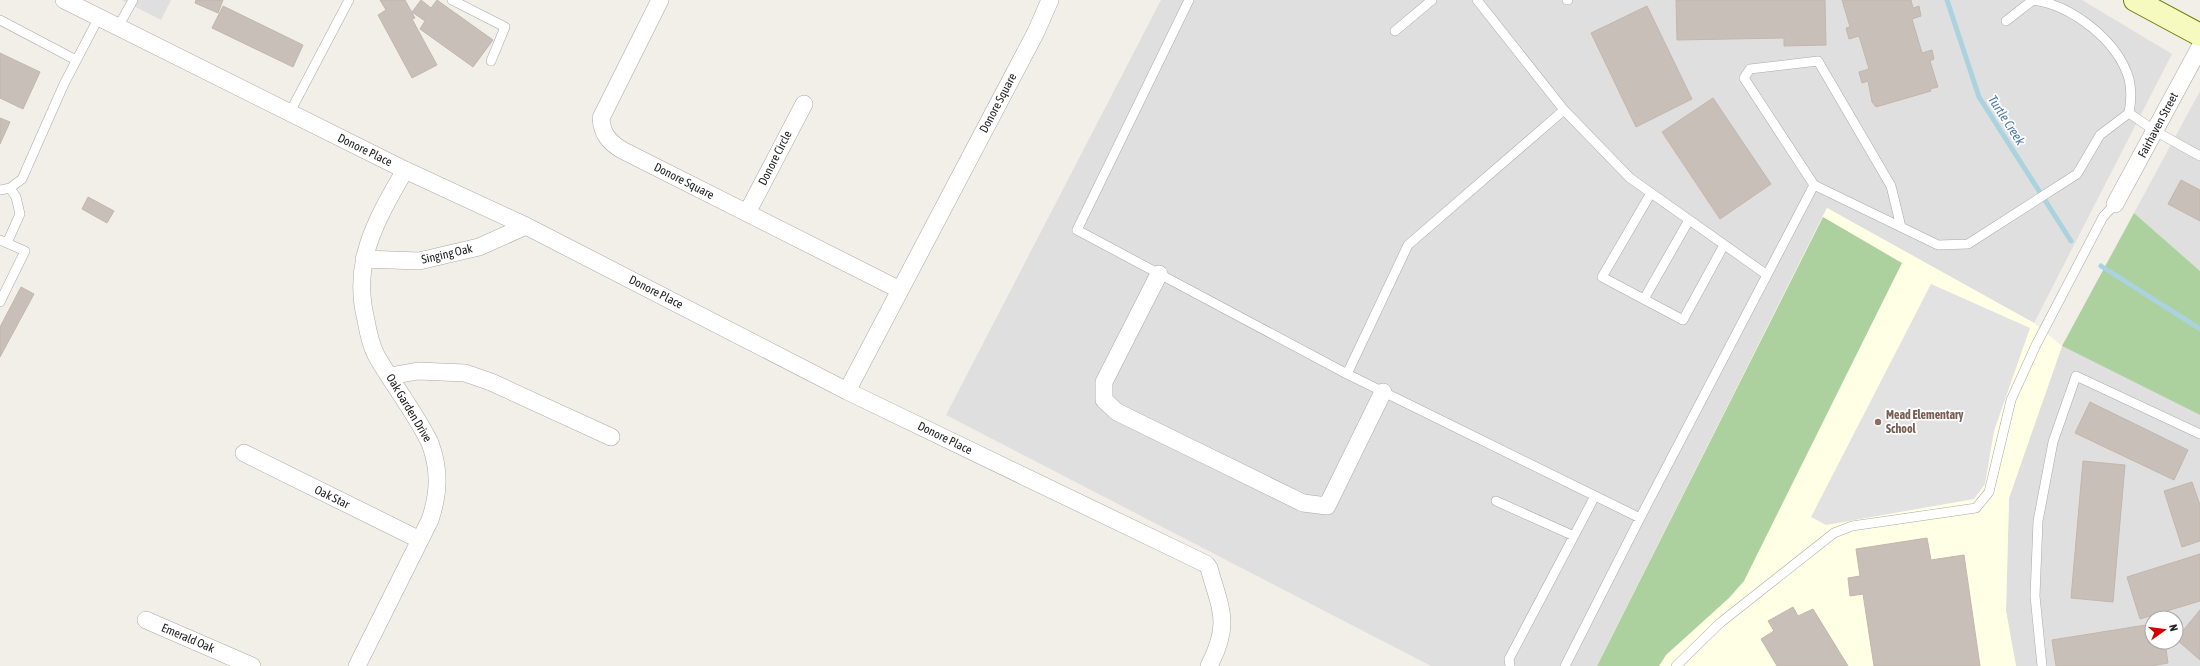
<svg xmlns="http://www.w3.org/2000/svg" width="2200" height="666" viewBox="0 0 2200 666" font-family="'Asap Condensed',sans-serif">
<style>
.residential{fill:#e0dfdf;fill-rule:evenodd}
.education{fill:#ffffe5}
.forest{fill:#add19e}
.parking{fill:#e2e2e2}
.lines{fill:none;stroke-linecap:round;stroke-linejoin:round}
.stream{stroke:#aad3df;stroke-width:5}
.building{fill:#c7bfb8;stroke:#c4b6ab}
.lane-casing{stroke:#a9a9a9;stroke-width:10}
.street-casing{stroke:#a9a9a9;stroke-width:18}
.secondary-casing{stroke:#707d05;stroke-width:24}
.lane{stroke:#fff;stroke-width:9}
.street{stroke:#fff;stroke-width:17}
.secondary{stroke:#f7fabf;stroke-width:22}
.education-dot{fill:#8d6e63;stroke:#fff;stroke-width:1.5}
.labels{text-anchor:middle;stroke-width:3.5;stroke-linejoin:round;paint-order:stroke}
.street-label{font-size:12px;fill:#222;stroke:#fff}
.education-label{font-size:12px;font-weight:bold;fill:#785e54;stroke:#fff;text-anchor:start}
.water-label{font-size:13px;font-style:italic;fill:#4a7aab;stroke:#fff}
</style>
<rect width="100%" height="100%" fill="#f2efe9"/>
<path class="residential" d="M122 0H171L161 20Z
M1161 0H2082L2172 54 2034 323 1827 208 1597 666H1431L946 415Z
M2200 91V271L2134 213Z
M2062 346 2200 415V666H2016L2006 611 2009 498ZM2152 618H2176V642H2152Z"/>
<path class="education" d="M1827 208 2034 323 2062 346 2009 498 2006 611 2016 666H1597Z"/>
<path class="forest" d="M2134 213 2200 271V415L2062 346Z
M1823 217 1902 263 1744 581 1729 598 1666 655 1659 666H1597Z"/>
<path class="parking" d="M1931 284 2030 328 1994 431 1985 484 1974 499 1826 525 1811 517Z"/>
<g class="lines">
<path class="stream" d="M1947 0 1979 97 2071 241
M2101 266 2200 329"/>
</g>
<path class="building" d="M196 0H223L218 13 195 3Z
M380 0H405L415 18 412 19 437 65 412 78 378 15 386 10Z
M421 0 431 8 437 0 493 40 473 67 420 29 425 21 412 12Z
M1676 0H1825L1826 45 1784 46V38L1677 40Z
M1842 0H1911L1913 8 1919 6 1921 16 1912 19 1922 53 1932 50 1934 59 1930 61 1938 87 1930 89 1931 91 1876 107 1872 102 1868 81 1862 83 1859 72 1869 69 1859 36 1849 39 1846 28 1850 27Z
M223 6 303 45 293 67 212 28Z
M1647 6 1692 99 1636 127 1591 33Z
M0 53 40 72 23 109 0 98Z
M1713 98 1771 184 1720 219 1662 132Z
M0 118 10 122 0 144Z
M2181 180 2200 190V221L2168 204Z
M88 197 114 211 107 223 82 209Z
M21 287 34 294 0 357V327Z
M2090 402 2188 450 2174 480 2075 433Z
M2083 461 2125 465 2113 602 2071 598Z
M2192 482 2200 505V541L2182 547 2164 491Z
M1927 538 1931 560 1964 555 1980 666H1874L1863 594 1850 596 1848 578 1860 576 1856 549Z
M2200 554V601L2140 619 2127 577Z
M1793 607 1798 616 1813 609 1848 666H1777L1761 639 1774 631 1768 621Z
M2200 610V660L2176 639Z
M2152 624V642H2165L2168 663 2152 666H2056L2052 640Z"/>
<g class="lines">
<defs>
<path id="lane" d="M452 0 505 27 491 61
M1189 0 1077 230 1347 374 1640 518 1814 185 1938 245 1968 244 2077 174 2100 135 2129 113 2155 131 2200 156
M1477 0 1564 110
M1567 0H1568
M0 20 76 60
M2006 21 2033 0C2072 5 2118 41 2129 79 2132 91 2131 102 2129 113
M118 27 133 0
M1395 31 1432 0
M290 112 349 0
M1814 185 1744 78 1750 69 1818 61 1891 186 1901 227
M0 190 10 188 22 179 64 84 99 17
M1651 193 1602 277 1683 320 1724 245
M0 240 25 251 0 302
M7 243 20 214 16 197 10 188
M1644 299 1689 220
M1347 374 1408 245 1564 110 1630 178 1767 275
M1496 501 1574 536
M1510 666 1509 659 1595 496
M1565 666 1640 518
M1676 666 1720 623 1834 533 1852 526 1976 508 1989 492 2011 400 2036 345 2103 217 2115 204
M2042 666 2035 596 2038 521 2053 442 2076 376 2200 434"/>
<path id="street" d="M64 0 405 170 526 226 847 391 1206 564 1209 568C1221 611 1231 623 1209 666
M660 0 601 118C602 134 609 142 622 150L900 290
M2115 204 2200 47
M747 213 804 104
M364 259 419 261 479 247 526 226
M1159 274 1104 382V400L1117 412 1303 503 1327 506 1383 392
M390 376 418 371 465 373 491 382 611 437
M847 391 1036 32 1050 0
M244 453 420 540
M146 620 252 666
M357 666 430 520C439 493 440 470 430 443 415 412 393 385 376 355 371 345 368 332 366 320 351 261 377 219 405 170"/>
<path id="secondary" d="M2135 0 2200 35"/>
</defs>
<use href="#lane" class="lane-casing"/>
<use href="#street" class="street-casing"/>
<use href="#secondary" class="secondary-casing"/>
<use href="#lane" class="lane"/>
<use href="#street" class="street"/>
<use href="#secondary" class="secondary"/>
</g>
<circle class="education-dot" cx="1878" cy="422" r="4"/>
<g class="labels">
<g class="street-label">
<text transform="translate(998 103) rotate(-62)" y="4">Donore Square</text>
<text transform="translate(2158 125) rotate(-62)" y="4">Fairhaven Street</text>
<text transform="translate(365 150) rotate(26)" y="4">Donore Place</text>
<text transform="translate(775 158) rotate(-63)" y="4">Donore Circle</text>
<text transform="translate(684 181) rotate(27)" y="4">Donore Square</text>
<text transform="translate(447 254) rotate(-13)" y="4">Singing Oak</text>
<text transform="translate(656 292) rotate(27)" y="4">Donore Place</text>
<text transform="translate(409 408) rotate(59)" y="4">Oak Garden Drive</text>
<text transform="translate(945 438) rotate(26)" y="4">Donore Place</text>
<text transform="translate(332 497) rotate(26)" y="4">Oak Star</text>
<text transform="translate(188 638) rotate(23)" y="4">Emerald Oak</text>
</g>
<g class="education-label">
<text x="1886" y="419">Mead Elementary<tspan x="1886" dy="14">School</tspan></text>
</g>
<g class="water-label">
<text transform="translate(2007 120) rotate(57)" y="5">Turtle Creek</text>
</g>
</g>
<g transform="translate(2164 630) rotate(76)"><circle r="19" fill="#ffffff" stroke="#a7a7a7"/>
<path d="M0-3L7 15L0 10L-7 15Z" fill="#d40000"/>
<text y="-6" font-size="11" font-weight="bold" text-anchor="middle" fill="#222222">N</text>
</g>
</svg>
